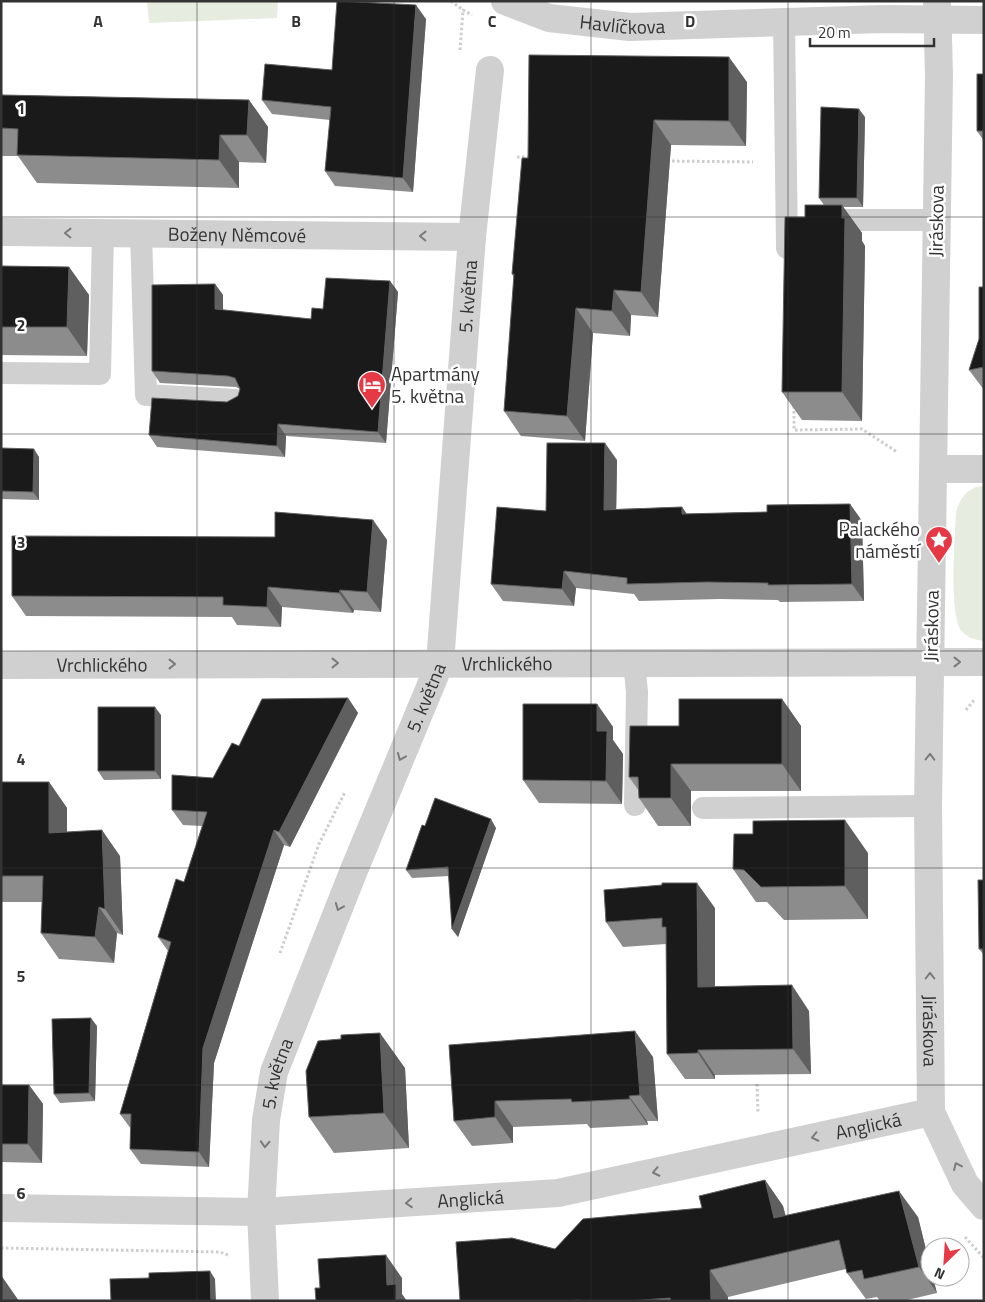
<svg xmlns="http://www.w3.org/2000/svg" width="985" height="1302" viewBox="0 0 985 1302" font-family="'Titillium Web',sans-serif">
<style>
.green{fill:#e6ecdf}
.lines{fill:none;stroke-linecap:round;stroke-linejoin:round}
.path{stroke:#cdcdcd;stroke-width:3;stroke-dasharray:2.5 2.5;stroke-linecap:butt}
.lane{stroke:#d0d0d0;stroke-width:22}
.street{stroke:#d0d0d0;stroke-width:28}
.wall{fill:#8c8c8c}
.shaded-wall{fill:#5f5f5f}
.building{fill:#1a1a1a;stroke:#5f5f5f}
.oneway{stroke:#7a7a7a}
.grid{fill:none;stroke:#333;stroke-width:1;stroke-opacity:0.55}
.labels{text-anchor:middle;stroke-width:5;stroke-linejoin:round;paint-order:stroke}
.street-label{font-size:19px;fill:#333;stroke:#fff}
.poi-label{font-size:19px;fill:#333;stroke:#fff;text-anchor:start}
.grid-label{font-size:16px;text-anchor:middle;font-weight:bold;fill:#333;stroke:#fff;stroke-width:5;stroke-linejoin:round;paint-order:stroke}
</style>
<rect width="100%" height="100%" fill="#fff"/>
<path class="green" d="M147 1H278L277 18 149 23Z
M984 486V641C975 640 965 637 960 629 949 607 955 538 956 512 960 498 969 486 984 486Z"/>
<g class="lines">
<path class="path" d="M451 1 463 10
M460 50 463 10 472 15
M517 157H531
M667 161 753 162
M794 406V430L862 429 897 452
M966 710 975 699
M280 953 319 844 345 792
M757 1084 758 1112
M965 1237 984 1258
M1 1248 220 1252 228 1255"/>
<path class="lane" d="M784 21 787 248
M823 220H936
M141 233 146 395 235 400
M1 373 100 374 103 233
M634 662 637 692 635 805
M703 808 928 806"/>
<g class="street">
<path id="s1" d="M505 1 549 18 630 27 884 19 984 20"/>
<path id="s2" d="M937 1 939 75 928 806 931 1112 965 1184 984 1206"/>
<path id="s3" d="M1 232 472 237"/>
<path d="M934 469H984"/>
<path id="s4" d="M1 665 984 662"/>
<path id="s5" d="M1 1208 261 1212 558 1193 931 1112"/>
<path id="s6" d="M265 1301 261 1212 266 1120 274 1072 354 870 440 663 472 237 490 70"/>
</g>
</g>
<path class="wall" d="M426 19 413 192 335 186 325 171 330 120 272 114 262 100 332 70Z
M984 74V141L977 131Z
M747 82 746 146 671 145 658 317 631 315 630 336 593 333 585 441 521 436 504 411 514 278 512 274 528 158Z
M1 93 3 95 249 100 268 127 266 163 239 162V188L37 183 18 156H1Z
M865 117 863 207H843L862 233V241L865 246 862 421 802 420 782 392 805 217 824 205 819 198Z
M1 266 69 267 89 295 87 356 1 355Z
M390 281 398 292 386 443 286 436 285 457 157 447 149 435 227 402 238 396 240 389 236 387 160 383 152 371 215 284 223 295V310L311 319 323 309Z
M984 287V390L969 370 979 339Z
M1 448 39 457V500L1 499Z
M617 460 616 509 682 507 686 514 767 512 850 504 862 521 864 601 780 602 778 600 720 599 639 601 634 594 576 588 574 606 503 601 491 584 546 511Z
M373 520 387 540 381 612 354 610 353 613 282 607 281 627 237 625 232 617 26 616 12 596 275 537Z
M348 698 358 713 290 847 284 845 214 1063 209 1167 141 1164 130 1149 131 1129 120 1114 168 951 158 937 184 882 202 826 183 825 172 810 213 778 239 746Z
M782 699 801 726V791H691V826H658L639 798V791L629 777 679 726Z
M597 704 613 727V740L623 754 622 804 539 803 523 780Z
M161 715V779L104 780 98 771Z
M1 782H49L67 808V832L120 856 123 935 117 933 114 963 59 959 41 933 42 902H1Z
M425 826 496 828 458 937 452 929 449 876 412 878 406 870Z
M868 853V919L784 920 767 902H756L733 869Z
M984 880V955L979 949Z
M715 908V987L809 1011 811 1074 715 1075V1079H685L667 1054 666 944 623 947 606 922Z
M97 1026 95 1101 60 1103 54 1094Z
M449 1045 653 1057 658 1121H647L648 1125 590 1128 587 1124 513 1127V1143L472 1146 454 1121Z
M405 1068 409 1148 334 1153 309 1117Z
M1 1085H29L43 1104 42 1163 1 1162Z
M765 1180 783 1206 786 1216 918 1217 930 1266V1277L937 1293 903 1301H880L877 1297 866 1299 847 1273 846 1269 728 1297V1301H460L555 1249 702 1208Z"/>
<path class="shaded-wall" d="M416 5 426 19 413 192 403 178Z
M729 57 747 82 746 146 729 121Z
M249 100 268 127 266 163 247 135Z
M859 109 865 117 863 207 857 198Z
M654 120 671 145 658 317 641 292Z
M220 135 239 162V188L219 160Z
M842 205 862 233V241L865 246 862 421 842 392Z
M69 267 89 295 87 356 67 327Z
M390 281 398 292 386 443 378 432Z
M215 284 223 295V321L215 309Z
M614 290 631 315 630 336 612 311Z
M576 308 593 333 585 441 567 416Z
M278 424 286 436 285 457 277 446Z
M605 443 617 460 616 527 604 510Z
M34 449 39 457V500L33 492Z
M850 504 862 521 864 601 852 584Z
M682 507 694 524 682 514Z
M373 520 387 540 381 612 367 592Z
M564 571 576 588 574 606 562 589Z
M268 587 282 607 281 627 267 607Z
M340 590 354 610 353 613 339 593Z
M348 698 358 713 290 847 279 832Z
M782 699 801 726V791L782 764Z
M597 704 613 727V740L623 754 622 804 606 781 597 731Z
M155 707 161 715V779L155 771Z
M671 764 691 791V826L671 798Z
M49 782 67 808V858L49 833Z
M491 819 496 828 458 937 452 929Z
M845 820 868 853V919L845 886Z
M102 830 120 856 123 935 105 909Z
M274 830 284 845 214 1063 209 1167 199 1152 203 1048Z
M697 883 715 908V1012L698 987Z
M99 907 117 933 114 963 95 937Z
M792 985 809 1011 811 1074 793 1049Z
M91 1018 97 1026 95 1101 89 1093Z
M635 1031 653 1057 658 1121 640 1095Z
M380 1033 405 1068 409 1148 384 1113Z
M698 1050 715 1075V1079L698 1053Z
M29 1085 43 1104 42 1163 28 1144Z
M629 1096 647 1121 648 1125 630 1099Z
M495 1101 513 1127V1143L495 1117Z
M765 1180 783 1206 792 1245 774 1218Z
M899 1191 918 1217 930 1266V1277H933L937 1293 919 1267Z
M386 1255 402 1278V1294L407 1301H396L387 1285Z
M710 1270 728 1297V1301H711Z
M210 1271 215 1279 216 1301H211Z
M1 1275 19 1301H1Z"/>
<path class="building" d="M337 1 416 5 403 178 325 171 331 107 262 100 265 64 332 70Z
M529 55 729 57V121L654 120 641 292 614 290 612 311 576 308 567 416 504 411 514 274H512L522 158H528Z
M977 74H984V131H977Z
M1 95 249 100 247 135H220L219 160 17 155 18 129 1 128Z
M821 107 859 109 857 198H819Z
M805 205H842V218H845L842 392H782L785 217H805Z
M1 266 69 267 67 327H1Z
M326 278 390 281 378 432 278 424 277 446 149 435 152 398 227 402 238 396 240 389 235 378 228 376 152 371V285L215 284V309L311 319 312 308 323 309Z
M979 287H984V367L969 370 979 339Z
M547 443H605L604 510 682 507V514L767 512V505L850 504 852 584 768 585V583L708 582 627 584V578L564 571 562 589 491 584 497 507 546 511Z
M1 448 34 449 33 492 1 491Z
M275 512 373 520 367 592 340 590 339 593 268 587 267 607 223 605V597L12 596V536L275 537Z
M348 698 279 832 274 830 203 1048 199 1152 130 1149 131 1114H120L171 942 158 937 176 879 184 882 207 812 172 810V775L213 778 232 743 239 746 262 699Z
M679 699H782V764H671V798H639L638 777H629L630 726H679Z
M523 704H597V731H607L606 781 523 780Z
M98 707H155V771H98Z
M1 782H49V833L102 830 105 909 99 907 95 937 41 933 43 876H1Z
M435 798 491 819 452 929 448 867 406 870 422 825 425 826Z
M845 820V886L761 887 744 870 733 869 734 834H753V821Z
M978 880H984V949H979Z
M662 883H697L698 987 792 985 793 1049 698 1050V1053L667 1054 666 927H662V918L606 922 604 890 662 885Z
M91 1018 89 1093 54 1094 52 1019Z
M635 1031 640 1095 629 1096 630 1099 572 1102 571 1099 495 1101V1117L454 1121 449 1045Z
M380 1033 384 1113 309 1117 306 1071 318 1041 341 1039V1035Z
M1 1085H29L28 1144H1Z
M765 1180 774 1218 899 1191 919 1267 864 1279 862 1270 847 1273 839 1240 710 1270 711 1301H671L670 1298 629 1301H579V1300L565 1301H460L456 1242 512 1238 555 1249 583 1219 702 1208 699 1196Z
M386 1255 387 1285 396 1284V1301H316L315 1288H320L318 1259Z
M210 1271 211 1301H111L110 1279 149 1278V1273Z"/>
<defs><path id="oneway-chevron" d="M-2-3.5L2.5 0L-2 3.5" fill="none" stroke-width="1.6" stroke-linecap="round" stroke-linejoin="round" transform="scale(1.25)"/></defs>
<g class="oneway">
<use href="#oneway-chevron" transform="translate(68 233) rotate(-179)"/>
<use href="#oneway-chevron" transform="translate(423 236) rotate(-179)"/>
<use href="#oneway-chevron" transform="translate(957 662)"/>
<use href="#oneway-chevron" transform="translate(335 663)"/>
<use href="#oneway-chevron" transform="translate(172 664)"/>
<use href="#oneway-chevron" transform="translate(401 757) rotate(113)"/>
<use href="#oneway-chevron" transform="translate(930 757) rotate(-89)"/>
<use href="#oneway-chevron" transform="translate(339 907) rotate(112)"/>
<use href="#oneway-chevron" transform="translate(930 976) rotate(-90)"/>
<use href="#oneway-chevron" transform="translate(815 1137) rotate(168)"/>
<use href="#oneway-chevron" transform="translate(265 1144) rotate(93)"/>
<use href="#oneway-chevron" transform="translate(957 1166) rotate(-115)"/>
<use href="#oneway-chevron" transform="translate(656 1172) rotate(168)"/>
<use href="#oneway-chevron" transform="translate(409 1203) rotate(176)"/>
</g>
<path class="grid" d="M197 1V1301M394 1V1301M591 1V1301M788 1V1301M1 217H984M1 434H984M1 651H984M1 868H984M1 1085H984"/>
<defs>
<symbol id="hotel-pin" viewBox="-11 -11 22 30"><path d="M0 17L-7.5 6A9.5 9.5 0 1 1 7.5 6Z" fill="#e63946" stroke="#fff"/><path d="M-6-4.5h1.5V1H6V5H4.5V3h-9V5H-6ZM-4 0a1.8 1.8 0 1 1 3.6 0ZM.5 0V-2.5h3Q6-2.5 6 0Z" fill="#fff"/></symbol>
<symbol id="sight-pin" viewBox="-11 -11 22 30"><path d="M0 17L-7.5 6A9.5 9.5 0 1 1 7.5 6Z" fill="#e63946" stroke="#fff"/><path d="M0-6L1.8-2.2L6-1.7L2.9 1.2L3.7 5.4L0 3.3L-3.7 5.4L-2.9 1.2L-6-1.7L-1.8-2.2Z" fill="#fff"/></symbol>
</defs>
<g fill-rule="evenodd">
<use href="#hotel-pin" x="356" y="369" width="32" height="43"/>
<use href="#sight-pin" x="923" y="524" width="32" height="43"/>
</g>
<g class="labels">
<g class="street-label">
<text dy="7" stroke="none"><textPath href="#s1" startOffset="121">Havlíčkova</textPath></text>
<text transform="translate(936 221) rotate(-89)" y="7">Jiráskova</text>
<text dy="7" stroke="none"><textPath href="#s3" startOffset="236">Boženy Němcové</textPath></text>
<text dy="7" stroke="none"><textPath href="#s6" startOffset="1039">5. května</textPath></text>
<text transform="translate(931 626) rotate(-89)" y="7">Jiráskova</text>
<text dy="7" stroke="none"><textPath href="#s4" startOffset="506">Vrchlického</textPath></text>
<text dy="7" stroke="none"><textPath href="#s4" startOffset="101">Vrchlického</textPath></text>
<text dy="7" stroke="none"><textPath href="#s6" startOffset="634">5. května</textPath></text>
<text dy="7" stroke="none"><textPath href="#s2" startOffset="1030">Jiráskova</textPath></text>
<text dy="7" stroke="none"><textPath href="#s6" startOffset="229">5. května</textPath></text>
<text dy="7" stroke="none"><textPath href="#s5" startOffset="875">Anglická</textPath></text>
<text dy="7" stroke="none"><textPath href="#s5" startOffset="470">Anglická</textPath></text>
</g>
<g class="poi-label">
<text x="391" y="381">Apartmány<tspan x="391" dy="22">5. května</tspan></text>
<text x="920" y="536" text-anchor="end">Palackého<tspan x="920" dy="22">náměstí</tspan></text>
</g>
</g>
<g class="grid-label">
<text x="98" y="27">A</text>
<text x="296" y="27">B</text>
<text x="492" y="27">C</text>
<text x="690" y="27">D</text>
<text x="21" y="114">1</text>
<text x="21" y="331">2</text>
<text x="21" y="548">3</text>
<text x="21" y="765">4</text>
<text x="21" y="982">5</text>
<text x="21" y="1199">6</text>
</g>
<rect width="985" height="1302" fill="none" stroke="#333333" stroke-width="5"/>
<g transform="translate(945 1262) rotate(205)"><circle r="24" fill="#ffffff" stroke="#adadad"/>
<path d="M0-4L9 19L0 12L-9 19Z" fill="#e63946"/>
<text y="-8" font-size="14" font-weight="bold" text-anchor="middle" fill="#333333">N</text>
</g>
<path d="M810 38v8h124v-8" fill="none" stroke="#333333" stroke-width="2.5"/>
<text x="818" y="38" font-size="15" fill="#333333" stroke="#ffffff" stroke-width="4" paint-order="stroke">20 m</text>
</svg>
